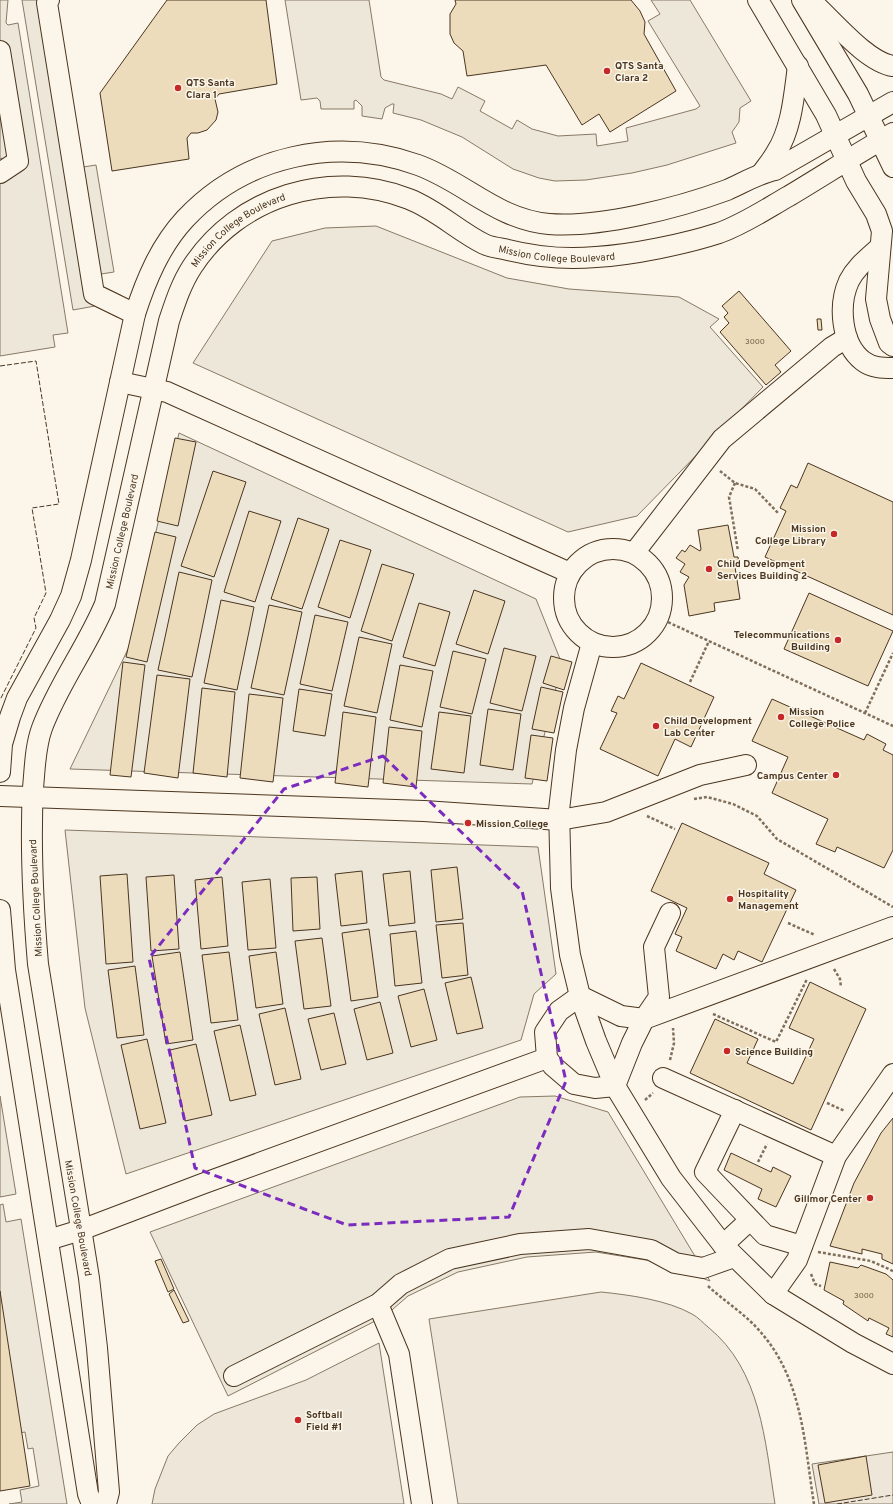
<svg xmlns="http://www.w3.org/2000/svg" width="893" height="1504" viewBox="0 0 893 1504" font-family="Overpass,sans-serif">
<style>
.park{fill:#ede6d9;stroke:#887966}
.parking{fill:#ede7d9;stroke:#887966}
.building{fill:#ecdcbc;stroke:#4a3520}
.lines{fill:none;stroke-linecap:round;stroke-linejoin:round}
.minor-casing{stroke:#4a3520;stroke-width:22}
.path{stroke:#7f6f5c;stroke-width:2.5;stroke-dasharray:3 2;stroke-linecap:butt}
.minor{stroke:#fbf6e9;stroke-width:20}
.fence{stroke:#4a3520;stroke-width:1;stroke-dasharray:5 2;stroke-linecap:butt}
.marked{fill:none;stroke:#7b2cbf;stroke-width:3;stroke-dasharray:8 5;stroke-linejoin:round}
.poi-dot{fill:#c62828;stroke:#fbf6e9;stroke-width:1.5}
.labels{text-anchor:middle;stroke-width:3;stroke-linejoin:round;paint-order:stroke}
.number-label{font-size:8px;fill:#725f47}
.poi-label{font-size:10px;font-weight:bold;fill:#4a3520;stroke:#fbf6e9;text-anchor:start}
.street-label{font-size:10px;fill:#4a3520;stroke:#fbf6e9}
</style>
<rect width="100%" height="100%" fill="#fbf6e9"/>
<path class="park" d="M601 1292C630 1295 667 1300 692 1314 698 1317 703 1323 708 1327 761 1370 765 1441 775 1504H458L429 1319Z
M379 1343 404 1504H152L155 1489 168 1456 179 1443 197 1425 214 1414 306 1380Z
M893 1452V1504H819L812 1464Z"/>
<path class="parking" d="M0 0H8L6 23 8 25 18 23 68 333 53 335 55 347 0 356V164L3 162 2 158 0 159Z
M22 0H59L57 4 83 167 96 165 114 272 101 274 102 286 122 296 117 317 95 306 73 310Z
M285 0H369L381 77 384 80 441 94 452 99 458 87 485 101 480 111 512 129 517 120 532 129 558 136 596 134 597 146 628 141 626 128 696 109 700 106 648 21 660 14 651 0H690L751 101 740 108 739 122 732 132 736 143 667 165 632 173 586 180 555 181 539 178 513 169 462 137 421 120 393 113 394 104H392L385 108 382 119 362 116V106L356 100 354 101V109H321L320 101 317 98 301 100Z
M376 226 507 278 569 289 679 297 719 319 710 327 763 387 637 516 568 532 193 363 272 241 325 228Z
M179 433 536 599 562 664 532 784 70 769 129 647Z
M65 830 538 847 556 974 534 994 521 1040 126 1174 85 1008Z
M0 1096 16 1194 0 1197Z
M555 1096 608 1112 710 1281 658 1262 596 1252 527 1257 458 1272 408 1296 385 1316 228 1396 150 1232 520 1097Z
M3 1204 6 1222 21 1219 67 1504H9L22 1502 20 1490 39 1486 33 1448 28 1449 25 1432 19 1433 0 1311V1205Z"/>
<path class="building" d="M167 0H266L277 84 219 94 215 99 218 112 216 120 207 130 198 133H191L187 138 189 159 112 171 100 93Z
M455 0H631L640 11 645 22 644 34 676 91 610 132 599 114 582 125 546 65 467 76 463 51 454 43 450 34V14L456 4Z
M739 291 791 351 775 365 781 372 766 385 720 332 729 323 724 317 728 313 722 306Z
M817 319H821L822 330H818Z
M175 438 196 442 178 526 157 521Z
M808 463 893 502V615L765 557 786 511 780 508 791 485 797 488Z
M213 471 246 482 214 577 181 566Z
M249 511 281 521 255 602 224 592Z
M298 518 329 529 302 609 271 599Z
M728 525 734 557H738L739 566 735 567 740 599 714 603 715 611 689 616 684 585 689 577 680 572 685 564 676 558 682 550 685 552 690 545 700 551 701 549 698 530Z
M155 532 176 537 147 662 126 657Z
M340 540 371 550 350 618 318 607Z
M382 564 414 574 392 641 361 631Z
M179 572 212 580 192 677 158 670Z
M474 590 505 601 488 654 456 644Z
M809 593 893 631 868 686 784 649Z
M221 600 254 607 237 690 204 683Z
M419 603 450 612 435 666 403 657Z
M269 605 302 612 284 695 251 688Z
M315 615 348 622 332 691 300 684Z
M359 637 392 644 377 713 344 706Z
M504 648 536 656 522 711 490 703Z
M453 651 486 659 472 714 440 707Z
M551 656 572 662 564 690 543 683Z
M123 662 145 665 131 777 110 775Z
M641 663 714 697 691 747 675 739 658 776 600 749 617 713 611 711 618 696 624 699Z
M400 665 433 671 422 727 390 720Z
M157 675 190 679 178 778 144 773Z
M541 687 563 692 554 733 532 729Z
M202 688 235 692 227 777 193 773Z
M299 689 332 694 325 736 293 731Z
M249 694 283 698 273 782 240 778Z
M772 699 864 740 867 734 886 744 883 750 893 755V850L884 868 837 847 835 852 816 844 828 819 772 793 788 757 752 741Z
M488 709 521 714 513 770 480 765Z
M343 712 376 717 368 787 335 783Z
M439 712 471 716 464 773 431 769Z
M389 727 422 731 416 787 383 783Z
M531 735 553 738 547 781 525 778Z
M682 823 769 863 764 874 796 890 762 962 738 951 734 960 723 954 716 969 676 951 682 937 675 934 687 908 651 891Z
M457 867 463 919 436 922 431 870Z
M362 871 367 923 341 926 335 874Z
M410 871 415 923 389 926 383 874Z
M127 874 133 962 106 964 100 876Z
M174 875 179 949 151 951 146 877Z
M222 877 228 946 201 949 195 880Z
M317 877 320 929 293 931 291 878Z
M270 879 276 948 248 950 242 882Z
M463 923 468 975 442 978 436 925Z
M369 929 378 997 351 1001 342 933Z
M416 931 422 983 395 986 390 934Z
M322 938 331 1006 304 1009 295 941Z
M180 952 193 1040 166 1044 152 956Z
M229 952 238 1020 211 1023 202 955Z
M276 952 283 1004 256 1008 249 956Z
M135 966 144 1035 117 1038 108 970Z
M471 977 483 1028 457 1034 445 983Z
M810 982 866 1009 811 1130 690 1073 715 1019 758 1039 747 1063 793 1084 814 1039 789 1028Z
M424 989 437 1040 411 1047 398 996Z
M380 1002 393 1053 367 1060 354 1009Z
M285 1008 301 1079 275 1085 259 1014Z
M334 1013 346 1064 321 1070 308 1019Z
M240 1025 256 1095 230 1101 214 1031Z
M147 1039 166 1123 140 1129 121 1045Z
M196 1044 212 1115 185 1121 170 1050Z
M893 1118V1264L882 1259V1254L862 1249V1254L830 1246 854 1183 881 1133Z
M731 1153 771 1172 773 1167 791 1176 776 1207 758 1199 762 1189 724 1170Z
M161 1259 174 1289 168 1292 155 1261Z
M830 1262 858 1268 861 1265 886 1274 893 1280V1337L886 1334 889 1328 869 1318 868 1321 843 1304 844 1301 824 1290Z
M174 1290 189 1321 183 1323 169 1294Z
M0 1291 30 1486 0 1491Z
M866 1456 872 1495 825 1503 818 1465Z"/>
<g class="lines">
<defs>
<g id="minor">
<path d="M49 0 47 3 94 294 135 314"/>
<path d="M758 0 826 115 856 181 876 214 882 231 876 299 880 319 889 343 893 346"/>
<path d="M802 0 858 94 893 167"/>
<path d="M810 0C832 19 866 62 893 66"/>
<path d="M0 51 18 161 0 173"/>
<path d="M762 173C767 166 772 160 776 153 792 128 794 95 798 66"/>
<path d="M880 247C868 258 856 267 849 281 838 305 841 344 863 361 872 368 883 368 893 368"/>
<path d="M120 382 167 392 570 573"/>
<circle cx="613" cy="598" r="49"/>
<path d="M634 553 722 439 832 347 847 338"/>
<path d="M592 643 574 708 566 750 559 810 561 888 570 955 580 996 596 1041 615 1086 671 1178 723 1245 773 1294 853 1343 893 1364"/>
<path d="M0 772 2 744 10 717 17 698 60 620 71 596 81 560 135 314C146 280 160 246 185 219 245 155 336 136 418 165 465 182 496 219 549 224 600 228 678 208 727 190 743 183 757 174 775 170L893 102"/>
<path d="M0 796 424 811 559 820 606 812 700 775 746 765"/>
<path d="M0 910 5 970 88 1494 92 1504"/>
<path d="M670 913 654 947 659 997 644 1019 632 1043 615 1086 595 1088 574 1084 553 1066 547 1058 545 1032 559 1011 580 996 621 1016 644 1019 893 927"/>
<path d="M663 1078 836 1156"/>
<path d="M735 1110 705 1172 765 1235 802 1246"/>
<path d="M48 1240 81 1230 202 1184 547 1058"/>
<path d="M723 1245 750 1220"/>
<path d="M773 1294 797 1260 836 1156 893 1074"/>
<path d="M378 1304 399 1354 422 1504"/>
<path d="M234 1376 378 1304 401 1284 450 1259 520 1244 589 1239 651 1250 675 1263 703 1268 734 1257"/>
<path id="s1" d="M106 1504 109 1492 97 1348 89 1278 38 964C33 905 30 847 33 788 35 768 35 747 42 728 58 685 87 647 105 604L169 321C175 303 181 284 192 267 238 196 330 168 409 199 437 210 458 231 484 244 490 247 498 248 504 249 535 257 564 260 596 257 632 255 685 244 719 233 744 224 766 209 789 196 824 175 858 153 893 133"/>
</g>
</defs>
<use href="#minor" class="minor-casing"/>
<path class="path" d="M720 471 735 483 755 489 779 514
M735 483 729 497 738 551
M659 618 893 726
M690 682 709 641
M865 713 893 653
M694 799 707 797 733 804 757 816 777 839 893 907
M647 816 675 829
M788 923 815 935
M834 969 840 979 841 987
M713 1014 776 1042 807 979
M670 1060 674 1043 673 1028
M645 1100 653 1093
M827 1103 845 1111
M758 1162 767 1144
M818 1252 871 1261 893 1271
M811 1274 815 1284 821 1286
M708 1286C723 1300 742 1312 756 1327 803 1376 804 1442 814 1504"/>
<use href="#minor" class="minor"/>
<path class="fence" d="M0 366 36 361 59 504 32 508 46 593 34 618 36 628 0 700
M837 1504 893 1495"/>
</g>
<path class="marked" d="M383 756 522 891 566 1081 509 1217 347 1225 195 1168 149 958 284 789Z"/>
<g class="poi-dot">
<circle cx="607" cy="71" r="4"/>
<circle cx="178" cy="88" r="4"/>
<circle cx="834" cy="534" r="4"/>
<circle cx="709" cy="569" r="4"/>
<circle cx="838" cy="640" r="4"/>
<circle cx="781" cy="717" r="4"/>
<circle cx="656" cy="726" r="4"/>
<circle cx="836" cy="775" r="4"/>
<circle cx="468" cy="823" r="4"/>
<circle cx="730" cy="899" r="4"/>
<circle cx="727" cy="1051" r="4"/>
<circle cx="870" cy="1198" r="4"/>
<circle cx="298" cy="1420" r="4"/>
</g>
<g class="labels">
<g class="number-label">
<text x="755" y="344">3000</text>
<text x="864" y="1298">3000</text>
</g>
<g class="poi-label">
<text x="615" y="69">QTS Santa<tspan x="615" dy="12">Clara 2</tspan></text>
<text x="186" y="86">QTS Santa<tspan x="186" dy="12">Clara 1</tspan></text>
<text x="826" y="532" text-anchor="end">Mission<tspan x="826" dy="12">College Library</tspan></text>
<text x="717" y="567">Child Development<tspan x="717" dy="12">Services Building 2</tspan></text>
<text x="830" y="638" text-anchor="end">Telecommunications<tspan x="830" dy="12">Building</tspan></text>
<text x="789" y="715">Mission<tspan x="789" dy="12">College Police</tspan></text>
<text x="664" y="724">Child Development<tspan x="664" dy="12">Lab Center</tspan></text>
<text x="828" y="779" text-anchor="end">Campus Center</text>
<text x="476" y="827">Mission College</text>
<text x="738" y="897">Hospitality<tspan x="738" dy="12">Management</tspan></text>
<text x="735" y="1055">Science Building</text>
<text x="862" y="1202" text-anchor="end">Gillmor Center</text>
<text x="306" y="1418">Softball<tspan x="306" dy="12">Field #1</tspan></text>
</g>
<g class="street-label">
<text dy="4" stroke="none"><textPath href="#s1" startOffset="1331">Mission College Boulevard</textPath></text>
<text dy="4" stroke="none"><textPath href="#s1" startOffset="1678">Mission College Boulevard</textPath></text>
<text dy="4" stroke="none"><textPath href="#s1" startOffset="996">Mission College Boulevard</textPath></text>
<text transform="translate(35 898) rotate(-93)" y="4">Mission College Boulevard</text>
<text transform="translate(79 1218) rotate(80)" y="4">Mission College Boulevard</text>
</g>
</g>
</svg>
